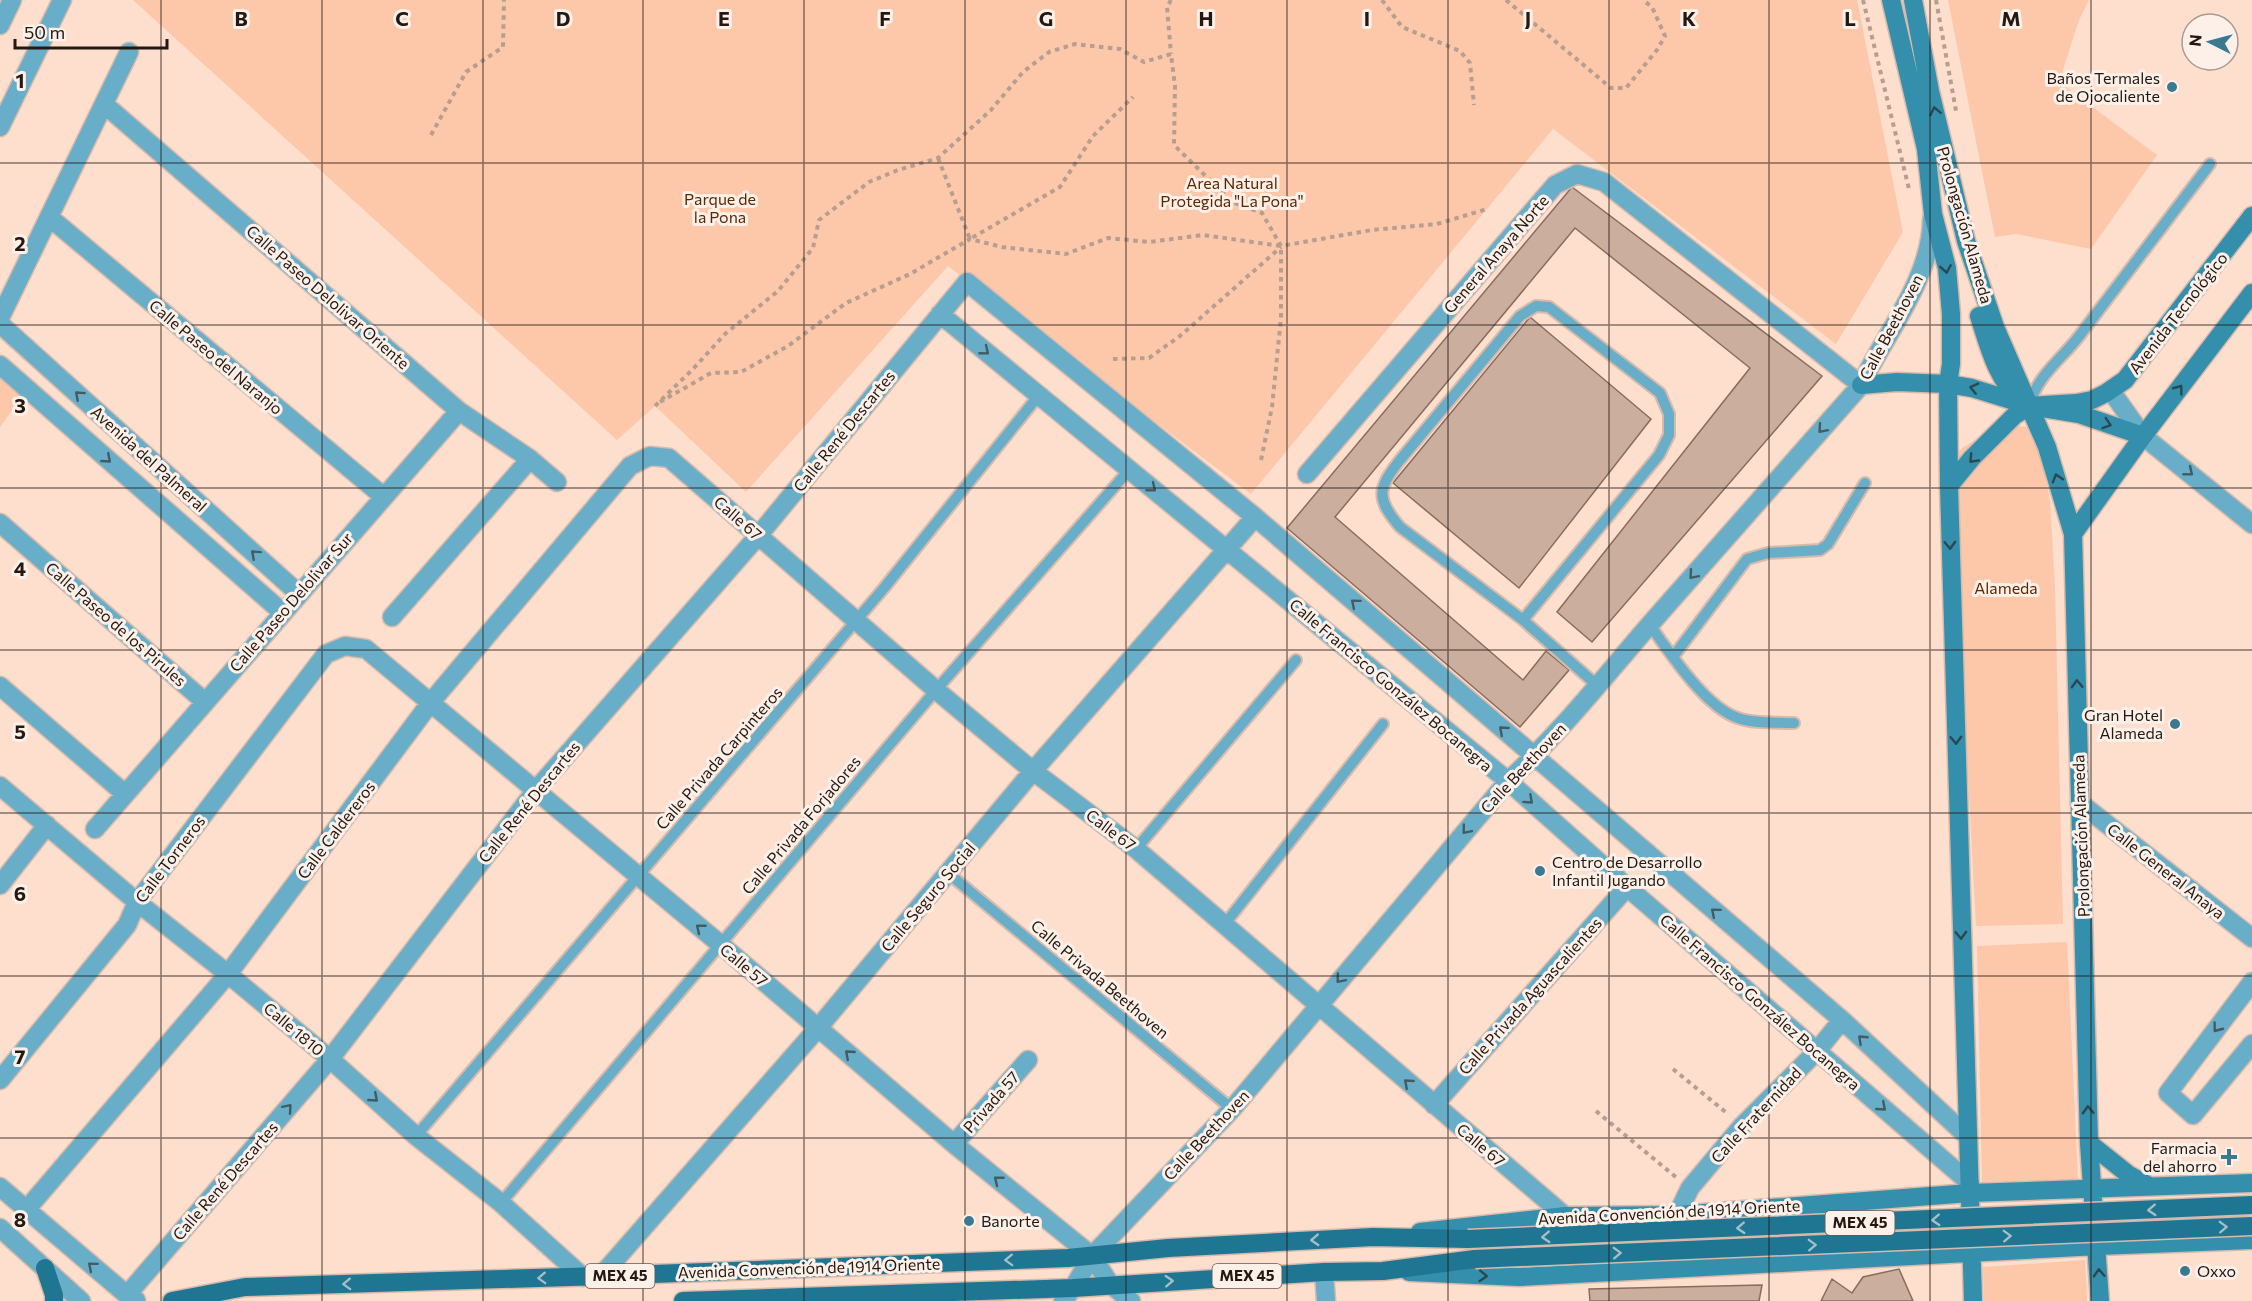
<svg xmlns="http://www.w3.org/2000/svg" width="2252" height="1301" viewBox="0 0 2252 1301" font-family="Commissioner,sans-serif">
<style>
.green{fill:#fdc7a9}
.building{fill:#ccae9e;stroke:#886d5e;stroke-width:1.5}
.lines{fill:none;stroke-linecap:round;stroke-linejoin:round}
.service-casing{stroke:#d7baab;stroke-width:14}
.minor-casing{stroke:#d7baab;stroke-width:21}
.tertiary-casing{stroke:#d7baab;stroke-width:21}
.secondary-casing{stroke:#d7baab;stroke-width:21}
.primary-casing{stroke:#d7baab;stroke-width:21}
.path{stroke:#b79e91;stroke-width:4;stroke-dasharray:4.5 4.5;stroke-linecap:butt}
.service{stroke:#69aec8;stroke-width:10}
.minor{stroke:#69aec8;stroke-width:18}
.tertiary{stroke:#69aec8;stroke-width:18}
.secondary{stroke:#348fad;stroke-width:18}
.primary{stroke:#1f7692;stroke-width:18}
.primary-bridge-casing{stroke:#d7baab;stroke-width:21;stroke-linecap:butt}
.primary-bridge{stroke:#1f7692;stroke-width:18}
.oneway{stroke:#2a4850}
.oneway2{stroke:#425c64}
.oneway3{stroke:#a4bfc6}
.grid{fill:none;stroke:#231812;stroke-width:1.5;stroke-opacity:0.55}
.poi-dot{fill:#3b798f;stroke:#fdf0e9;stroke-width:2}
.labels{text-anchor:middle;stroke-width:6;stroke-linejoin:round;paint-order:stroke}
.shield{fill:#fdf0e9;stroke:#645952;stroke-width:1.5}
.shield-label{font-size:15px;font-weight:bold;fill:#231812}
.poi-label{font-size:16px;fill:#231812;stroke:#fdf0e9;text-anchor:end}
.park-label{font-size:16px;fill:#5a2802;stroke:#fdf0e9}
.street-label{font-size:16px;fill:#231812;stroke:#fdf0e9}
.grid-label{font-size:20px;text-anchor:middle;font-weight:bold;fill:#231812;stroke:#fdf0e9;stroke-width:6;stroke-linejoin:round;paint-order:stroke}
</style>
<rect width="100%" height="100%" fill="#fedecd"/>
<path class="green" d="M133 0H1857L1903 232 1836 344 1553 129 1251 494 948 266 746 492 655 406 617 440Z
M1948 0H2089L2079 20 2059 82 2157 155 2091 249 2016 234 1995 237Z
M0 371 24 394 0 427Z
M2001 424 2028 427 2042 460 2050 500 2055 587 2063 924 1976 926 1951 461 1962 448Z
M2067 942 2078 1179 1982 1182 1977 946Z
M2085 1260 2087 1301H1984L1983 1267Z"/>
<path class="building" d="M1572 187 1822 376 1592 642 1557 612 1750 368 1575 228 1335 517 1523 680 1546 651 1569 670 1520 727 1287 528Z
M1530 317 1651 419 1519 588 1393 483Z
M1899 1269 1913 1301H1821L1832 1279 1852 1293 1863 1277Z
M1762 1285 1759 1301H1590L1589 1289Z"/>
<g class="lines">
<defs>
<path id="service" d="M2030 405C2036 376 2063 358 2080 335 2124 278 2167 221 2210 164
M1523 620 1659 455 1669 435V414L1660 393 1549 307 1536 306 1520 316 1400 460C1378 488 1375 498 1400 527L1523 620 1599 687
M1650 625C1669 652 1706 708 1738 718 1754 724 1776 722 1794 723
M1673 657 1747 559 1768 553 1820 550 1828 544 1865 483
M1136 849 1296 660
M948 873 1232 1109
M1224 925 1383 724
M416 1136 884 588 1039 395
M501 1203 936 690 1129 470"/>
<path id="minor" d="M0 25 12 0
M104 104 459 411 530 459 557 482
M0 127 62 0
M49 217 384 497
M940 314 1508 781 1627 887 1970 1183
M0 318 129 52
M0 324 298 593
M0 365 282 612
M1307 474 1555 185 1577 174 1604 182 1861 385
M0 523 205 702
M392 617 530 459
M0 686 124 793
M0 786 137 902 228 974 330 1059 416 1136 501 1203 583 1277
M2080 803 2252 938
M95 829 459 411
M0 885 47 825
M2252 982 2168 1093 2193 1115 2252 1044
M0 1080 127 925 137 902 326 654 345 646 366 649 720 944 954 1144 1092 1256 1110 1284 1131 1301
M1434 1105 1627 887
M954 1144 1028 1060
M0 1187 127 1295 136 1300
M26 1210 228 974 431 702 630 466 650 456 669 458 936 690 1033 771 1136 849 1565 1216
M1677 1215 1690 1188 1742 1126 1817 1051 1842 1020
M0 1228 81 1301
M1324 1272 1326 1301
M601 1276 818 1028 1033 771 1255 517
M127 1295 330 1059 536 790 758 536 967 282 1255 517 1441 676 1842 1020 1967 1136
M1063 1301 1073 1288 1092 1256 1232 1109 1508 781C1561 732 1605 676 1652 622 1721 543 1791 464 1861 385 1886 332 1931 280 1932 219"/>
<path id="tertiary" d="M2111 391 2143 436 2252 524"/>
<path id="secondary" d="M1891 0 1926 149 1933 214 1947 268 1951 314V364L1948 384 1949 486 1973 1301
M1913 0 1930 91 1966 241 1995 327 2047 447 2073 534 2089 1143 2100 1301
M1979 316C1988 344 1997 381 2021 400
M1861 385 1897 382 1948 384 1972 388 2030 406 2079 414 2143 436
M1949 486 1972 458 2015 415 2030 406 2077 403 2092 400 2106 393 2125 380 2252 216
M2073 534 2143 436 2252 293
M2089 1143 2129 1175 2149 1186
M1420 1232 1565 1216 1677 1215 1970 1193 2252 1183
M1409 1272 1519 1277 2098 1246 2252 1240"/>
<path id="primary" d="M45 1268 54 1295V1301
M172 1301 245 1287 601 1276 1068 1258 1168 1248 1373 1237 1468 1239
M683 1301 1073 1288 1324 1272 1383 1271 1475 1259"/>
</defs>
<use href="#service" class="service-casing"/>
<use href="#minor" class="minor-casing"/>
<use href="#tertiary" class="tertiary-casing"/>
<use href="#secondary" class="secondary-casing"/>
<use href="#primary" class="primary-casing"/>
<path class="path" d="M1171 0 1167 7 1171 54
M1382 0 1402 27 1460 51 1470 63 1474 105
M1506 0 1611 88H1626L1657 50 1665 36 1652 7 1643 0
M1863 0 1909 189
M1936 0 1956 111
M431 135 466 72 503 47 504 0
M938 158 970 239 1060 187 1093 136 1133 97
M1113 359 1149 358 1180 336 1281 247
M660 402 711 373 741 372 788 346 846 303 910 274 970 239 1002 247 1066 254 1108 238 1149 242 1203 235 1281 246
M655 406 693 369 725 334 778 291 813 248 819 220 869 182 898 170 938 158 991 110 1023 72 1049 52 1075 44 1120 49 1144 62 1171 54 1175 86 1174 145 1232 202 1262 213 1281 246 1372 230 1437 224 1487 209
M1261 460 1272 407 1281 318V246
M1673 1069 1728 1114
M1596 1111 1677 1178"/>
<use href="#service" class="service"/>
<use href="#minor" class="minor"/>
<use href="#tertiary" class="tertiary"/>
<use href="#secondary" class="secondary"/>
<use href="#primary" class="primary"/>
<defs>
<path id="primary-bridge" d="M1468 1239 2252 1205
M1475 1259 2252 1226"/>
</defs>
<use href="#primary-bridge" class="primary-bridge-casing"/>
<use href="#primary-bridge" class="primary-bridge"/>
</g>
<defs><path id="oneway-chevron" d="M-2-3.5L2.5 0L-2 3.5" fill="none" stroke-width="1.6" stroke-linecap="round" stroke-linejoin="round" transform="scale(1.5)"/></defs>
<g class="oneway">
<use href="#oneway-chevron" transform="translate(1935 111) rotate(-102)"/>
<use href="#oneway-chevron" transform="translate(1946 269) rotate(81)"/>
<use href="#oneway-chevron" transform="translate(1974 388) rotate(-167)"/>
<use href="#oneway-chevron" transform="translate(2179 389) rotate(-53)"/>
<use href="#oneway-chevron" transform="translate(2107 424) rotate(18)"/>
<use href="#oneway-chevron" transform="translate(1973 459) rotate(133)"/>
<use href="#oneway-chevron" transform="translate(2057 478) rotate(-107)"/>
<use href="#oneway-chevron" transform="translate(1950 545) rotate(88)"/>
<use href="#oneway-chevron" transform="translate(2077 684) rotate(-92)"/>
<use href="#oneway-chevron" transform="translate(1956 740) rotate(88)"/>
<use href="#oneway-chevron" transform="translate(1961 935) rotate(88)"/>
<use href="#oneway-chevron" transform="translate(2088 1110) rotate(-92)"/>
<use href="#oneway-chevron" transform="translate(2099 1273) rotate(-93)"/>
<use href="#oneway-chevron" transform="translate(1483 1276) rotate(3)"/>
</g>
<g class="oneway2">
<use href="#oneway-chevron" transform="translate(985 351) rotate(39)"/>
<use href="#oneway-chevron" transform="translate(79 395) rotate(-138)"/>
<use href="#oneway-chevron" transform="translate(1822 429) rotate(131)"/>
<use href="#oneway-chevron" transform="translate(107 459) rotate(41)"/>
<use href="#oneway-chevron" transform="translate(2189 472) rotate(39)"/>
<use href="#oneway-chevron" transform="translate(1152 488) rotate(39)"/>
<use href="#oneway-chevron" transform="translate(255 554) rotate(-138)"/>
<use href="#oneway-chevron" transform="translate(1693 575) rotate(131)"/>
<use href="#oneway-chevron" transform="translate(1355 603) rotate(-140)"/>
<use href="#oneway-chevron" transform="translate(1503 730) rotate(-139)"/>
<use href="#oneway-chevron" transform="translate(1529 800) rotate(42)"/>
<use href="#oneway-chevron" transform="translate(1466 830) rotate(130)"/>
<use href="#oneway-chevron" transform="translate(1715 912) rotate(-140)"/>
<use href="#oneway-chevron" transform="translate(700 928) rotate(-141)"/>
<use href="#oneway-chevron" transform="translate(1340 979) rotate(130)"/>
<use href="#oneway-chevron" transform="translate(2217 1028) rotate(127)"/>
<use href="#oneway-chevron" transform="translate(1862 1039) rotate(-137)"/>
<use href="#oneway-chevron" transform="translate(849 1054) rotate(-139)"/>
<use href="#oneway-chevron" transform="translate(1408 1083) rotate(-139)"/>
<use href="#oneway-chevron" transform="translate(374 1098) rotate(41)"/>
<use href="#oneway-chevron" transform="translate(1882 1107) rotate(41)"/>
<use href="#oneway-chevron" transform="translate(288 1108) rotate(-49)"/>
<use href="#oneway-chevron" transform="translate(998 1180) rotate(-141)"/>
<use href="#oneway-chevron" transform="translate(92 1266) rotate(-140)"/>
</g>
<g class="oneway3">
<use href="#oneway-chevron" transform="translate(2152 1210) rotate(177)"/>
<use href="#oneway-chevron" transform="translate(1936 1220) rotate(177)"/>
<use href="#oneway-chevron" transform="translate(2223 1227) rotate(-2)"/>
<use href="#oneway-chevron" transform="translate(1741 1228) rotate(177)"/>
<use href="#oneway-chevron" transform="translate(2007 1236) rotate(-2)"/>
<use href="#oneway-chevron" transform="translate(1546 1237) rotate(177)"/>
<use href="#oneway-chevron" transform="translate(1315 1240) rotate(177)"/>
<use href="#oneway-chevron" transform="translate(1812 1245) rotate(-2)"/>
<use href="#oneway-chevron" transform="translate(1617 1253) rotate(-2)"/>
<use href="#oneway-chevron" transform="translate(1009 1260) rotate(178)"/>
<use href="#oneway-chevron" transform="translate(542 1278) rotate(178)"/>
<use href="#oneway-chevron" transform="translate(1169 1281) rotate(-3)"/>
<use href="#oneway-chevron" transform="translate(347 1284) rotate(178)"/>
</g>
<path class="grid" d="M161 0V1301M322 0V1301M483 0V1301M643 0V1301M804 0V1301M965 0V1301M1126 0V1301M1287 0V1301M1448 0V1301M1609 0V1301M1769 0V1301M1930 0V1301M2091 0V1301M0 163H2252M0 325H2252M0 488H2252M0 650H2252M0 813H2252M0 976H2252M0 1138H2252"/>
<g class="poi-dot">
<circle cx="2172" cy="87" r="6"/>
<circle cx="2175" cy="724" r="6"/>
<circle cx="1540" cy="871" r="6"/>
<path d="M2226 1148h6v6h6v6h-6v6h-6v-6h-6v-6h6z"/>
<circle cx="969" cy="1221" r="6"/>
<circle cx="2185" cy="1271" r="6"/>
</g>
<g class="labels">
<g class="shield">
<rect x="1825.5" y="1211" width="69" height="24" rx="4.5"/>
<rect x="585.5" y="1264" width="69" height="24" rx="4.5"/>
<rect x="1212.5" y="1264" width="69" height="24" rx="4.5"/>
</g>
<g class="shield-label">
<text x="1860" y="1228">MEX 45</text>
<text x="620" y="1281">MEX 45</text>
<text x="1247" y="1281">MEX 45</text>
</g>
<g class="poi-label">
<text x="2160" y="84">Baños Termales<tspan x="2160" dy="18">de Ojocaliente</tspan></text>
<text x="2163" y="721">Gran Hotel<tspan x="2163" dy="18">Alameda</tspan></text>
<text x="1552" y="868" text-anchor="start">Centro de Desarrollo<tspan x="1552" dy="18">Infantil Jugando</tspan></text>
<text x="2217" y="1154">Farmacia<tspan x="2217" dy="18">del ahorro</tspan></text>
<text x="981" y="1227" text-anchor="start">Banorte</text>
<text x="2197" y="1277" text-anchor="start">Oxxo</text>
</g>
<g class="park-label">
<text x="1232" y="189">Area Natural<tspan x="1232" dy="18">Protegida "La Pona"</tspan></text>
<text x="720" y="205">Parque de<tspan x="720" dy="18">la Pona</tspan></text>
<text x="2006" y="594">Alameda</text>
</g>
<g class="street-label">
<text transform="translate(1965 225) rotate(74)" y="6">Prolongación Alameda</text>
<text transform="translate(1496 254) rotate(-49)" y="6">General Anaya Norte</text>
<text transform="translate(328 297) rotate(41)" y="6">Calle Paseo Delolivar Oriente</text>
<text transform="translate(2178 313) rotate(-52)" y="6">Avenida Tecnológico</text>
<text transform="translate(1891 327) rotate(-62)" y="6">Calle Beethoven</text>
<text transform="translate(216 357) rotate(40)" y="6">Calle Paseo del Naranjo</text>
<text transform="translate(844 431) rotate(-51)" y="6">Calle René Descartes</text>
<text transform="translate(149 459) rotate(42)" y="6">Avenida del Palmeral</text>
<text transform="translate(738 518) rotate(41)" y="6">Calle 67</text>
<text transform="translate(291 602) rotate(-49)" y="6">Calle Paseo Delolivar Sur</text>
<text transform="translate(116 624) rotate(41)" y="6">Calle Paseo de los Pirules</text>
<text transform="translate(1391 685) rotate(40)" y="6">Calle Francisco González Bocanegra</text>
<text transform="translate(719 758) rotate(-49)" y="6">Calle Privada Carpinteros</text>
<text transform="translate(1523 768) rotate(-47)" y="6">Calle Beethoven</text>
<text transform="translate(529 802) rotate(-51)" y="6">Calle René Descartes</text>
<text transform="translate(801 825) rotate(-50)" y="6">Calle Privada Forjadores</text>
<text transform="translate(336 830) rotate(-53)" y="6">Calle Caldereros</text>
<text transform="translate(1111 830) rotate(37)" y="6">Calle 67</text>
<text transform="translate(2081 836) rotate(-92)" y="6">Prolongación Alameda</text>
<text transform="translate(170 859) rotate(-53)" y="6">Calle Torneros</text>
<text transform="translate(2166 871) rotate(38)" y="6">Calle General Anaya</text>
<text transform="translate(928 897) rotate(-50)" y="6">Calle Seguro Social</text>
<text transform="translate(744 965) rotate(40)" y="6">Calle 57</text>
<text transform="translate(1100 979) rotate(40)" y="6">Calle Privada Beethoven</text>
<text transform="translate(1530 996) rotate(-48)" y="6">Calle Privada Aguascalientes</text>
<text transform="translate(1760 1002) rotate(41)" y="6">Calle Francisco González Bocanegra</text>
<text transform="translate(294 1029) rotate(40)" y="6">Calle 1810</text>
<text transform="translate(991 1102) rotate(-49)" y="6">Privada 57</text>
<text transform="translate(1756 1115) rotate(-47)" y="6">Calle Fraternidad</text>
<text transform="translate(1206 1135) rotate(-47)" y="6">Calle Beethoven</text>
<text transform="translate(1481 1145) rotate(40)" y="6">Calle 67</text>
<text transform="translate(225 1181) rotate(-49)" y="6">Calle René Descartes</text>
<text transform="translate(1669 1212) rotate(-3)" y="6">Avenida Convención de 1914 Oriente</text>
<text transform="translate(809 1268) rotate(-2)" y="6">Avenida Convención de 1914 Oriente</text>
</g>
</g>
<g class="grid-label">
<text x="241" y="26">B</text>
<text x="402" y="26">C</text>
<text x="563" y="26">D</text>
<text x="724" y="26">E</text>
<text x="885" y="26">F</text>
<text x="1046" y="26">G</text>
<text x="1206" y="26">H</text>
<text x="1367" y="26">I</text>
<text x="1528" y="26">J</text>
<text x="1689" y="26">K</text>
<text x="1850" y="26">L</text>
<text x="2011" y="26">M</text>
<text x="20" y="88">1</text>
<text x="20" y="251">2</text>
<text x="20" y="413">3</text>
<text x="20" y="576">4</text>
<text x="20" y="739">5</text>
<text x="20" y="901">6</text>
<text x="20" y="1064">7</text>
<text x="20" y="1227">8</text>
</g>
<g transform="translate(2210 42) rotate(276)"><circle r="28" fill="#fdf0e9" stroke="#a69a93" stroke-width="1.5"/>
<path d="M0-4.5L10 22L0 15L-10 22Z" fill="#3b798f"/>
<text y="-9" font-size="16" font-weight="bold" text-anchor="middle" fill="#231812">N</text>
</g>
<path d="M15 39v9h152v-9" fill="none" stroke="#231812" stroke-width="3"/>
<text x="24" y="39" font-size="18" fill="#231812" stroke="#fdf0e9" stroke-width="4.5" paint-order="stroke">50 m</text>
</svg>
